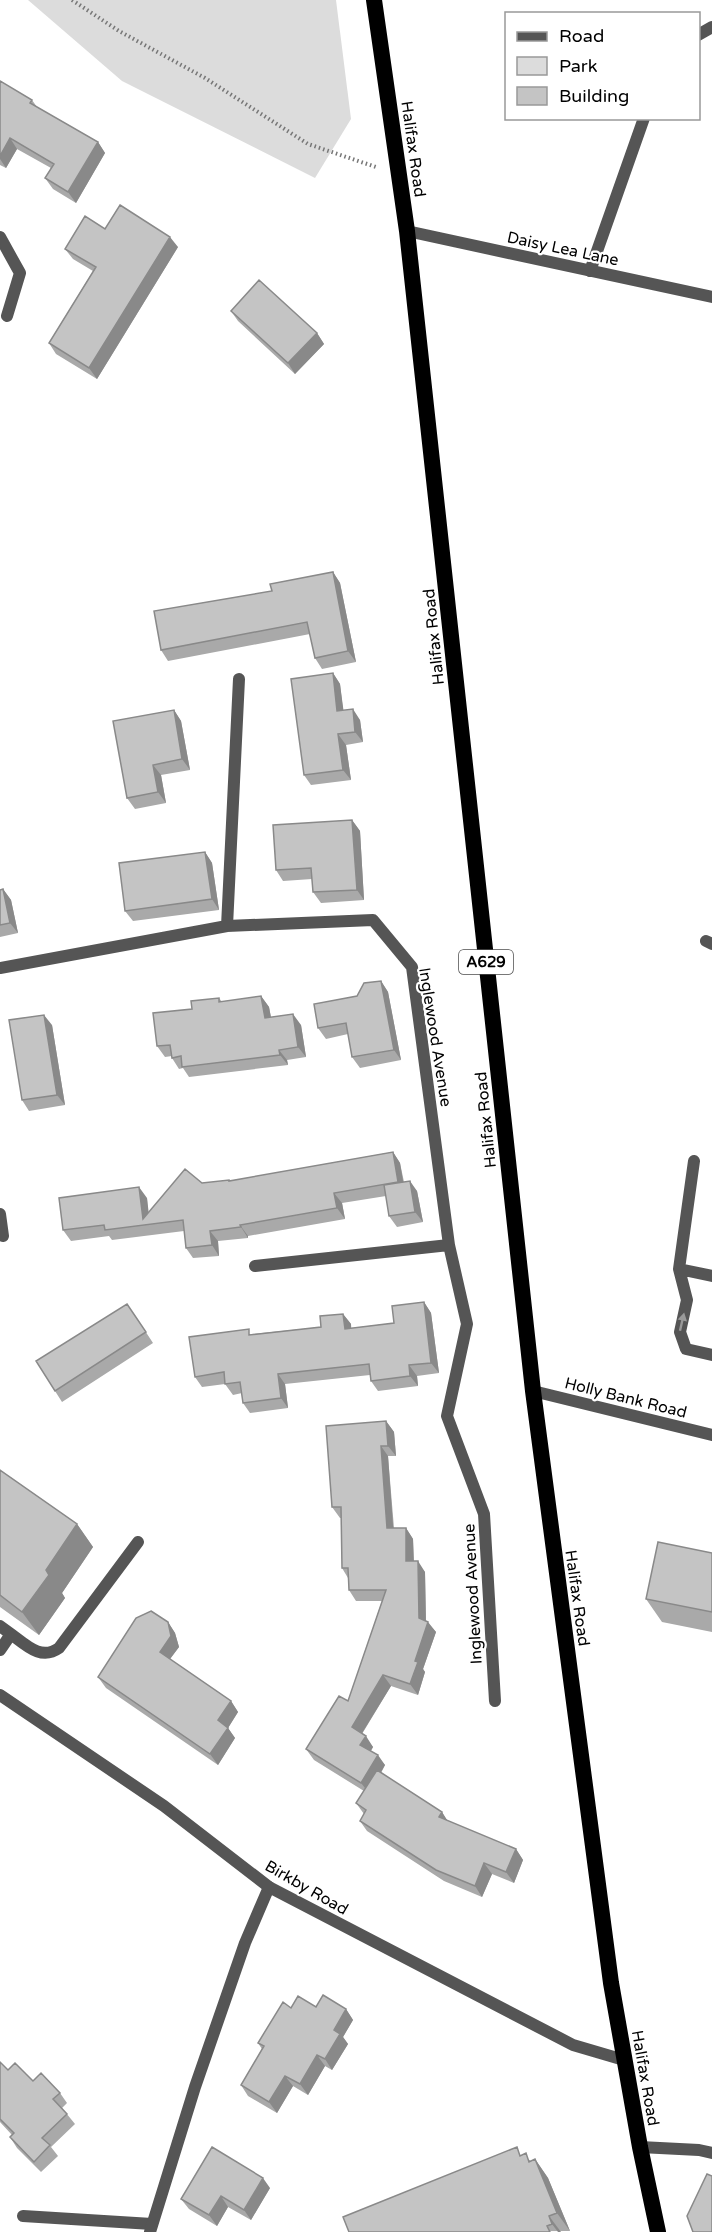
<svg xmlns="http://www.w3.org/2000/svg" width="712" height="2232" viewBox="0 0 712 2232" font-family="'Varela Round',sans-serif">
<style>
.green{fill:#dcdcdc}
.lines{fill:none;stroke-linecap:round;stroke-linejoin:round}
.path{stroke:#777;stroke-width:4;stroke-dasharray:1.5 3;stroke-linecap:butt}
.service{stroke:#555;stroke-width:12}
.minor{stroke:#555;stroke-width:12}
.tertiary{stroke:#555;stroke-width:12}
.trunk{stroke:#000;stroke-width:16}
.wall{fill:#a9a9a9}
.shaded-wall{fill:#898989}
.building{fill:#c4c4c4;stroke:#898989;stroke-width:1.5}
.oneway{fill:#999}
.labels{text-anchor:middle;stroke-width:4.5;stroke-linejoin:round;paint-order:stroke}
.shield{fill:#fff;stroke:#4c4c4c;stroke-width:1.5}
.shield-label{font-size:15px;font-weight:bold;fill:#000}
.street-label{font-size:16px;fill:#000;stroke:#fff}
</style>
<rect width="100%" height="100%" fill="#fff"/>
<path class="green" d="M28 0H336L351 119 315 178 122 81Z"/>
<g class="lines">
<path class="path" d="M72 0 119 31 205 78 308 144 376 167"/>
<path class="service" d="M698 35 712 27
M590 271 644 118
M694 1161 679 1269 687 1300 680 1332 686 1349 712 1355
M679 1269 712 1276
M0 1626 11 1634 0 1650
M11 1634C26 1645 41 1661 59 1648L138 1542
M23 2216 152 2224"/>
<path class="minor" d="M407 231 712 297
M0 237 20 273 7 316
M227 926 239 679
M706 941 712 944
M0 968 227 926 373 920 412 967 449 1245 467 1324 447 1416 484 1514 495 1701
M0 1214 3 1236
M255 1266 449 1245
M533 1391 712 1435
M150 2232 195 2087 245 1943 269 1887"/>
<path class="tertiary" d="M0 1695 164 1806 269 1887 573 2045 624 2060
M640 2147 699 2150 712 2153"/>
<path class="trunk" d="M374 0 407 231 533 1391 611 1983 640 2147 658 2232"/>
</g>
<path class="wall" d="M0 81 32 100 37 107 98 142 105 153 76 203 53 189 45 178 51 168 17 149 6 168 0 165Z
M105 229 178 247 97 379 56 354 49 343 93 271 73 259 65 249Z
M231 311 317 333 324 344 295 374 238 321Z
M333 572 340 583 356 662 322 669 315 658 310 634 168 661 161 650 272 591Z
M333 673 340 684 343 710 360 720 363 742 346 745 351 780 311 785 304 775Z
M174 710 181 721 190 770 161 775 166 803 135 809 127 798Z
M352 820 360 831 364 900 321 903 313 892 312 879 283 881 276 870Z
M205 852 212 863 219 910 133 921 125 911Z
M3 889 11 900 18 933 0 937V890Z
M381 981 388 992 401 1060 360 1068 352 1057 348 1034 326 1039 318 1028 357 996Z
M261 996 269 1007 271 1017 301 1025 306 1057 287 1060 288 1065 189 1077 183 1068 179 1069 172 1058V1056L165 1057 157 1046 192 1009 219 998 222 1002Z
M52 1025 65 1105 29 1111 22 1100Z
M393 1152 400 1163 404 1182 417 1191 423 1222 397 1227 389 1216 386 1196 342 1203 345 1219 248 1236V1238L218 1241 219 1256 193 1258 186 1248 184 1231 112 1240 109 1236 71 1241 63 1230 147 1198 148 1213 202 1183 230 1181Z
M424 1302 431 1313 439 1373 417 1376 418 1386 378 1391 371 1381 370 1375 285 1384 288 1408 250 1413 243 1403 242 1393 233 1395 225 1384 202 1387 195 1377 252 1334 321 1327 343 1314 351 1324V1328L394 1323Z
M134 1314 153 1343 62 1402 55 1391Z
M386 1421 394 1432 396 1456H388L394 1528H406L413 1539 414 1561 425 1572 426 1621 436 1632 423 1669 425 1672 418 1695 391 1686 362 1734 373 1747 371 1751 385 1765 381 1773 442 1812 447 1821 516 1849 523 1860 514 1883 492 1874 482 1897 444 1881 367 1831 360 1821 364 1814 356 1803 364 1791 314 1760 306 1749 348 1701 382 1601H356L349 1590 348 1578 342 1568 341 1518H340L332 1507Z
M0 1470 77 1524 93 1547 62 1593 65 1598 39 1635 0 1607Z
M712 1553V1632L662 1622 646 1599Z
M168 1622 175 1633 179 1647 170 1659 231 1701 238 1712 228 1728 235 1738 218 1765 106 1688 98 1677Z
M316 2007 346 2009 353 2020 343 2037 348 2044 332 2070 325 2066 308 2095 293 2086 277 2113 248 2096 241 2085 262 2049 258 2043 291 2008Z
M0 2062 8 2070 60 2093 67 2103 62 2108 75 2124 51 2147 58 2156 41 2172 17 2148 10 2137 12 2135 0 2122Z
M522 2155 531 2161 535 2159 548 2178 570 2231 349 2232Z
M270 2188 251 2220 228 2207 217 2226 189 2209 181 2199Z"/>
<path class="shaded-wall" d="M10 138 17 149 6 168 0 159V156Z
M98 142 105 153 76 203 68 192Z
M170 237 178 247 97 379 89 368Z
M317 333 324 344 295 374 288 363Z
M333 572 340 583 356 662 348 651Z
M333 673 340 684 345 722 337 711Z
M353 709 360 720 363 742 355 732Z
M174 710 181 721 190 770 182 759Z
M338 734 346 745 351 780 343 770Z
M153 765 161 775 166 803 158 792Z
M352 820 360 831 364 900 357 890Z
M205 852 212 863 219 910 212 899Z
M3 889 11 900 18 933 10 923Z
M381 981 388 992 401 1060 394 1050Z
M261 996 269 1007 273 1029 265 1018Z
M293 1014 301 1025 306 1057 298 1047Z
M44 1015 52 1025 65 1105 57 1095Z
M279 1050 287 1060 288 1065 280 1055Z
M393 1152 400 1163 405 1193 398 1182Z
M410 1181 417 1191 423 1222 415 1212Z
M139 1187 147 1198 150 1224 143 1219Z
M334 1193 342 1203 345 1219 337 1208Z
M240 1225 248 1236V1238L241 1227Z
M210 1231 218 1241 219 1256 212 1245Z
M424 1302 431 1313 439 1373 431 1363Z
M343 1314 351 1324 352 1339 345 1329Z
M409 1365 417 1376 418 1386 410 1376Z
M278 1374 285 1384 288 1408 281 1398Z
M386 1421 394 1432 396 1456 388 1446Z
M381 1446 388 1456 394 1539 387 1528Z
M77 1524 93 1547 62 1593 65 1598 39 1635 22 1612 46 1570Z
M406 1528 413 1539 414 1571 406 1561Z
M418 1561 425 1572 426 1627 428 1622 436 1632 423 1669 425 1672 418 1695 410 1684 415 1661 419 1618Z
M168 1622 175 1633 179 1647 167 1663 160 1652Z
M383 1675 391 1686 359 1738 352 1727Z
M231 1701 238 1712 228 1728 235 1738 218 1765 210 1754 218 1720Z
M366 1736 373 1747 368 1755 360 1745Z
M378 1755 385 1765 369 1793 361 1783Z
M442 1812 449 1823 439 1817Z
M516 1849 523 1860 514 1883 506 1872Z
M484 1863 492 1874 482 1897 475 1886Z
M346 2009 353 2020 343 2037 348 2044 332 2070 325 2059 334 2030Z
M317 2055 325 2066 308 2095 300 2084Z
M285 2076 293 2086 277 2113 269 2102Z
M535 2159 548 2178 570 2231 557 2213Z
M263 2178 270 2188 251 2220 244 2210Z
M221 2196 228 2207 217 2226 209 2215Z
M549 2216 561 2232H558L552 2224Z"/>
<path class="building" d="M0 81 32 100 30 103 98 142 68 192 45 178 54 164 10 138 0 156Z
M120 205 170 237 89 368 49 343 96 267 65 249 85 216 105 229Z
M259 280 317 333 288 363 231 311Z
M333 572 348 651 315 658 307 622 161 650 154 611 272 591 270 584Z
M333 673 337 711 353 709 355 732 338 734 343 770 304 775 291 679Z
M174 710 182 759 153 765 158 792 127 798 113 721Z
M352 820 357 890 313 892 311 868 276 870 273 825Z
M205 852 212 899 125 911 119 863Z
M3 889 10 923 0 925V890Z
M381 981 394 1050 352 1057 346 1023 318 1028 314 1004 357 996 364 983Z
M261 996 265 1018 293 1014 298 1047 279 1050 280 1055 182 1067 181 1056 172 1058 170 1045 157 1046 153 1013 192 1009 191 1001 219 998V1002Z
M44 1015 57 1095 22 1100 9 1020Z
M393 1152 398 1182 334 1193 337 1208 240 1225 241 1227 210 1231 212 1245 186 1248 183 1220 105 1230 104 1225 63 1230 59 1198 139 1187 143 1219 185 1169 202 1183 229 1180V1181Z
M410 1181 415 1212 389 1216 384 1185Z
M424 1302 431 1363 409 1365 410 1376 371 1381 369 1364 278 1374 281 1398 243 1403 240 1382 225 1384 224 1372 195 1377 189 1337 249 1329V1335L321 1327 320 1316 343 1314 345 1329 394 1323 392 1306Z
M127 1304 146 1332 55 1391 36 1361Z
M386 1421 388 1446H381L387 1528H406V1561H418L419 1618 428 1622 415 1661 418 1662 410 1684 383 1675 352 1727 366 1736 360 1745 378 1755 361 1783 306 1749 339 1696 348 1701 386 1590H349L348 1568H342L341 1507H332L326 1426Z
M0 1470 77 1524 46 1570 49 1575 22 1612 0 1595Z
M658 1542 712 1553V1612L646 1599Z
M151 1611 168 1622 171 1636 160 1652 231 1701 218 1720 228 1728 210 1754 98 1677 136 1618Z
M377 1770 442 1812 439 1817 516 1849 506 1872 484 1863 475 1886 436 1870 360 1821 366 1810 356 1803Z
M323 1995 346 2009 334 2030 340 2034 325 2059 317 2055 300 2084 285 2076 269 2102 241 2085 264 2046 258 2043 283 2002 291 2008 298 1996 316 2007Z
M0 2062 8 2070 15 2063 33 2081 41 2073 60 2093 53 2099 67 2114 42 2138 50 2145 34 2162 10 2137 14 2133 0 2119Z
M212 2147 263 2178 244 2210 221 2196 209 2215 181 2199Z
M517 2147 520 2156 526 2153 529 2162 535 2159 557 2213 549 2216 552 2224 547 2226 550 2232H349L343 2217Z
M707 2174 712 2176V2232H693L687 2216Z"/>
<defs><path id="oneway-solid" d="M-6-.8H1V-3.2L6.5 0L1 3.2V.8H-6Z" transform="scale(1.5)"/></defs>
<use class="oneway" href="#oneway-solid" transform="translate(682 1322) rotate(-77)"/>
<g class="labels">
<rect class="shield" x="459" y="950" width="54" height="24" rx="4.5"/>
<g class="shield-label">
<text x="486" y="967">A629</text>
</g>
<g class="street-label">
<text transform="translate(414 149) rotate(82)" y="6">Halifax Road</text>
<text transform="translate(563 248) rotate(12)" y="6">Daisy Lea Lane</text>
<text transform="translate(433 637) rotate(-96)" y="6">Halifax Road</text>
<text transform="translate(436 1037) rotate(81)" y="6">Inglewood Avenue</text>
<text transform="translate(485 1120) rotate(-96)" y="6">Halifax Road</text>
<text transform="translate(626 1397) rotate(14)" y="6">Holly Bank Road</text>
<text transform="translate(472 1594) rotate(-93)" y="6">Inglewood Avenue</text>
<text transform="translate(578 1598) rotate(82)" y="6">Halifax Road</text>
<text transform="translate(307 1887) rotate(30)" y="6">Birkby Road</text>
<text transform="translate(646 2078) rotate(80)" y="6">Halifax Road</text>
</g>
</g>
<rect x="505" y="12" width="195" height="108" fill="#ffffff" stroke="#999999" stroke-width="1.5"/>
<rect x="517" y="32" width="30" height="9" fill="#555555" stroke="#999999" stroke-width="1.5"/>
<text x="559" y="42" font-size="18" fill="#000000">Road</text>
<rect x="517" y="57" width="30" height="18" fill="#dcdcdc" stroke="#999999" stroke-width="1.5"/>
<text x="559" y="72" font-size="18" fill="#000000">Park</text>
<rect x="517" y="87" width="30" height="18" fill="#c4c4c4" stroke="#999999" stroke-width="1.5"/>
<text x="559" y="102" font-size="18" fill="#000000">Building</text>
</svg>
